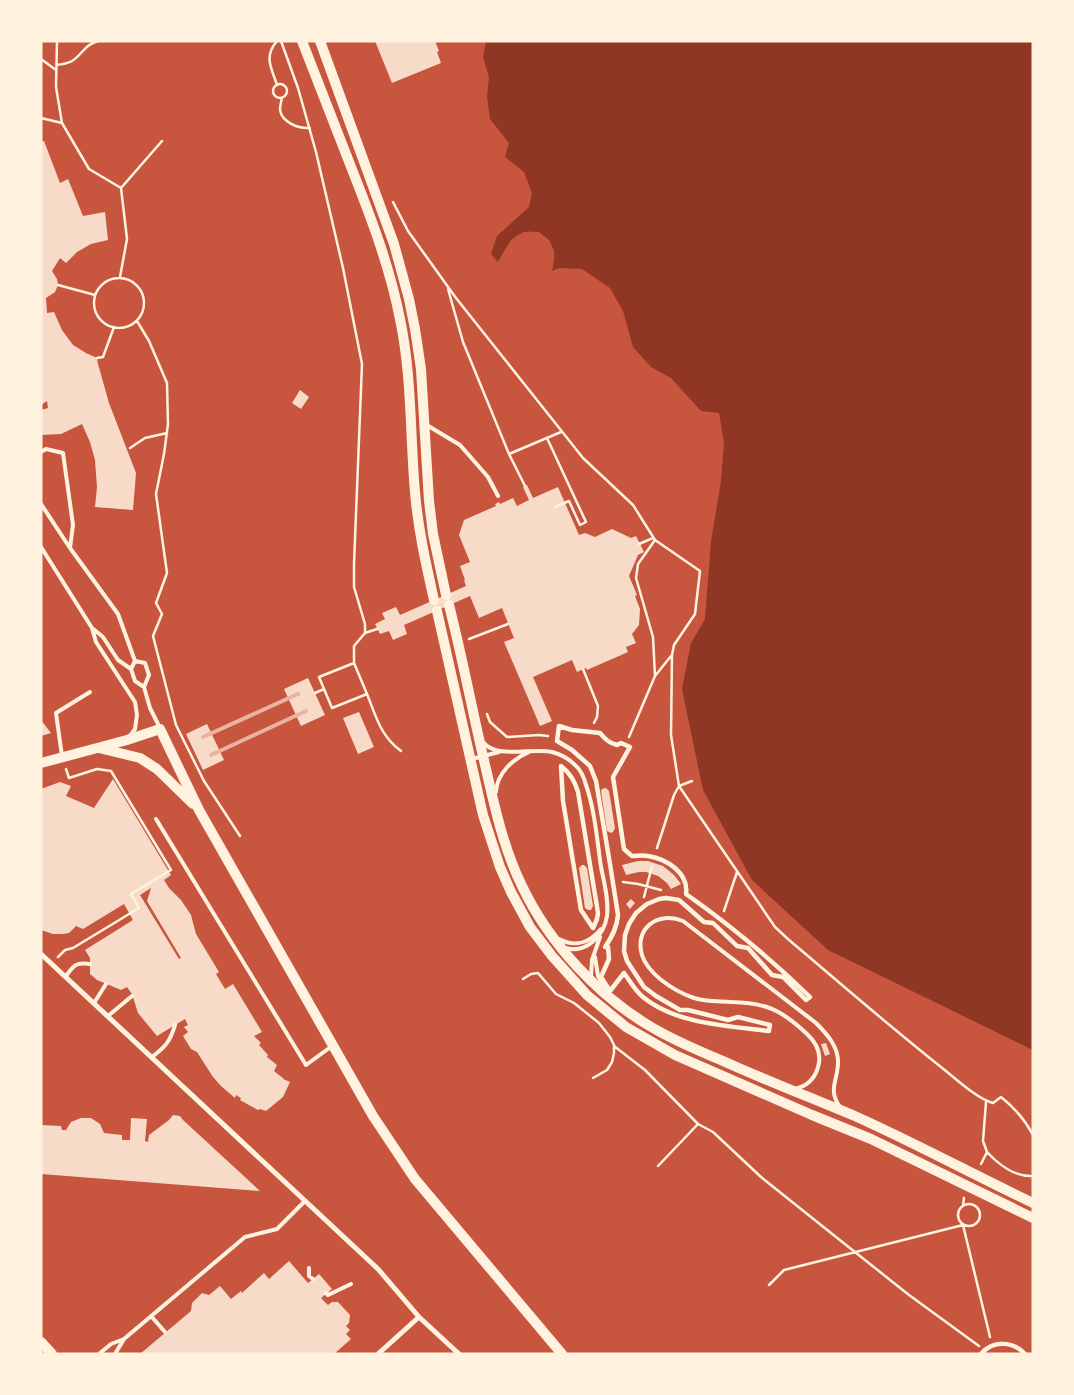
<svg xmlns="http://www.w3.org/2000/svg" width="1074" height="1395" viewBox="0 0 1074 1395" font-family="Mulish,sans-serif">
<style>
.water{fill:#8f3625}
.pier{fill:#c8553d}
.building{fill:#f7dbc8;fill-rule:evenodd}
.lines{fill:none;stroke-linecap:round;stroke-linejoin:round}
.path{stroke:#fff3e0;stroke-width:2.5}
.service{stroke:#fff3e0;stroke-width:4}
.pedestrian{stroke:#fff3e0;stroke-width:4.5}
.minor{stroke:#fff3e0;stroke-width:5}
.secondary{stroke:#fff3e0;stroke-width:10}
.rail{stroke:#e9b49f;stroke-width:4}
</style>
<rect width="100%" height="100%" fill="#c8553d"/>
<path class="water" d="M486 41H1033V1050L828 950 752 880 703 790 682 689 691 643 705 619 711 542 721 481 724 443 719 413 701 411 671 378 651 367 633 347 623 311 610 288 582 269 559 268 552 271C553 265 555 258 554 251 548 231 525 224 511 241 506 247 502 255 498 262L491 254 497 236 529 207 532 193 524 172 505 157 509 143 490 119 487 97 489 77 483 57Z"/>
<path class="pier" d="M524 232H539L550 241 554 254 552 271 550 273 552 254 548 243 538 234H524L513 242 499 264 498 262 511 240Z"/>
<path class="building" d="M375 41H435L439 51 437 52 441 63 392 83Z
M44 141 60 183 68 179 83 216 105 212 108 240 91 244 77 252 66 263 60 258 52 271 57 279 58 285 55 292 46 298 47 313 54 312 62 330 73 345 86 353 97 358 98 364 109 403 136 473 133 510 95 507 97 487 95 460 90 442 82 424 61 434 41 435V410L48 408 47 401 41 405V142Z
M300 390 309 397 301 409 292 403Z
M527 485 533 498 558 487 579 535 585 533 595 537 612 529 631 538 636 536 644 552 638 555 629 576 637 595 635 596 640 609 639 625 632 634 636 643 626 647 628 652 587 670 586 668 577 672 572 660 533 677 552 721 540 726 504 642 514 638 502 608 479 618 470 596 404 625 407 634 393 640 389 631 380 634 375 624 385 619 382 613 396 607 400 615 466 586 464 580H465L460 566 470 562 459 535 464 520 496 506 495 504 499 502 500 504 513 498 517 506 529 500 523 487Z
M308 678 325 715 301 726 284 689Z
M359 712 374 747 358 754 343 718Z
M41 720 51 733 41 736Z
M207 724 224 760 203 770 186 734Z
M113 779 171 875 164 880 169 888 181 900 191 915 196 934 219 972 216 974 225 989 233 984 262 1032 254 1036 261 1043 259 1045 268 1055 267 1057 277 1065 274 1071 284 1079H283L290 1082 283 1097 266 1111 260 1109 258 1110 240 1100 241 1098 236 1095 235 1098 221 1086 213 1077 197 1052 191 1049 183 1036 188 1032 184 1027 188 1025 185 1019 157 1036 138 1013 132 994 127 987 121 990 97 980 90 974V958L85 950 133 920 124 904 83 929 76 926 69 933 63 934H53L41 930V789L60 782 71 786 66 796 94 808ZM151 888 147 901 181 958 179 959 140 895Z
M606 788 609 791 615 828 613 832 611 833 607 831 601 791 602 789Z
M638 861H648L663 866 674 875 681 884 671 889 667 883 658 876 646 872H639L626 875 622 865Z
M582 865H584L587 868 593 906 591 910H588L585 908 579 868Z
M631 899 635 903 630 909 626 904Z
M826 1043 830 1054 825 1056 821 1044Z
M173 1115 180 1116 183 1120 260 1191 41 1174V1125L61 1126 62 1130H66L71 1122 81 1118H91L100 1124 104 1133 122 1135V1140H130L131 1118 147 1119 145 1141 148 1142 149 1135 169 1120Z
M289 1261 308 1283 319 1274 332 1289 321 1298 328 1305 332 1302H338L350 1315 349 1323 346 1326 350 1330 346 1334 351 1339 334 1354H140L191 1311 192 1303 202 1293 209 1295 220 1286 231 1299 241 1291 242 1293 264 1273 269 1279Z"/>
<g class="lines">
<path class="path" d="M57 41 56 87 62 123 89 169 121 188 127 239 120 277
M281 41 298 88 316 152 343 268 362 364 354 564V587L365 624V633
M41 59 56 70
M57 65C62 64 67 64 72 61 83 54 84 45 98 41
M273 91a7 7 0 1 1 14 0a7 7 0 1 1-14 0Z
M277 85C272 69 263 57 277 41
M282 98C281 102 280 106 280 110 282 122 298 129 310 128
M41 118 62 123
M121 188 162 141
M393 202 408 231 456 298 583 458 633 505 655 540 700 571 695 614 674 645 672 655 671 735 679 786 775 927 789 940C839 982 889 1026 941 1067 955 1078 977 1099 993 1103L1001 1097C1015 1108 1025 1120 1033 1135
M94 303a25 25 0 1 1 50 0a25 25 0 1 1-50 0Z
M58 285 95 295
M448 289 463 342 509 454 561 432
M137 321 149 341 167 383 168 424 164 454 156 494 167 573 156 603 162 614 153 636 176 725 204 781 240 836
M97 358 103 357 114 327
M547 438 586 522 580 525 569 501 555 507
M130 448 145 438 167 433
M509 454 525 486
M639 544 653 538
M469 639 508 624
M354 663 319 677 332 708 367 694 354 663V646L365 633 377 629
M583 669 598 706 597 717 594 723
M655 676 653 637 636 578 638 564 655 540
M315 693 324 689
M367 694C374 711 379 731 394 745
M487 714 490 722 507 737 539 735 548 736
M629 737 655 676 671 656
M395 746 401 751
M657 848 674 795 679 786 692 781
M623 882 638 884 661 890
M644 897 652 866
M724 911 737 872
M58 957 65 950 73 948 139 908 131 894 171 870 111 771 97 769 69 778 66 769
M523 979 531 974 538 973 556 994 574 1003 599 1023 610 1037 614 1045V1053L612 1062 607 1070 593 1078
M614 1046 645 1070 698 1124
M987 1152C998 1164 1015 1177 1033 1176
M981 1164 987 1152 983 1141 986 1102
M658 1166 698 1124 713 1132 761 1177 831 1233 909 1295 979 1346
M958 1215a11 11 0 1 1 22 0a11 11 0 1 1-22 0Z
M963 1206 964 1198
M769 1285 784 1270 963 1225 990 1337"/>
<path class="service" d="M425 424 460 445 488 477 498 496
M41 452 46 449 63 453 73 525 70 548
M41 504 70 548 118 614 135 661 131 669 135 681 144 687
M41 547 92 628 96 642 135 702 137 715 135 729 130 736
M92 628 103 637 118 660 131 669
M135 661 145 663 149 675 144 687 150 708 160 728
M483 742C497 760 533 747 552 752 560 754 569 759 575 765 581 770 584 777 586 785 595 811 597 840 601 867 604 882 609 900 607 916 604 936 586 954 565 948
M62 756 56 713 90 692
M472 759 499 752
M496 792C497 773 513 759 529 752
M156 819 306 1065 332 1046
M559 939C576 948 589 943 601 929
M595 957 598 976 605 988
M66 976C74 965 76 962 90 964
M591 976 592 960 600 937
M94 1003 106 984
M108 1016 132 996
M152 1057C165 1047 170 1042 175 1025
M794 1089C806 1087 815 1079 818 1067 822 1054 816 1042 806 1033 780 1009 766 1003 731 1002 719 1001 706 1002 694 998 682 994 670 987 660 979 653 973 645 965 642 955 634 928 658 911 683 921L816 1023C827 1034 839 1047 838 1064 837 1082 828 1090 840 1107
M309 1268V1276L313 1279
M326 1293 328 1295 351 1284
M151 1316 165 1332
M124 1339 245 1237 277 1229 305 1201
M99 1354 111 1344 124 1339 115 1354"/>
<path class="pedestrian" d="M559 726 572 730 600 733C605 739 609 743 617 745L621 743 630 747 613 777 624 849 632 856C637 856 643 855 648 856 667 859 689 873 686 894 730 925 771 959 810 997L806 1000 783 977 772 975 748 948 737 946 713 923 704 922 679 900 666 898 659 899 647 904 636 913 629 924 625 935 624 951 627 961 644 987 656 996 680 1010H688L728 1020 738 1017 770 1025 769 1031C729 1026 675 1024 643 997 635 991 630 981 624 973L610 991 601 977 609 959 608 947H605C612 937 617 928 618 915L610 864 596 781 590 766 572 750 557 741Z
M561 766C570 773 575 781 578 792L598 913 597 919 593 928 581 910 563 801Z
M981 1354C993 1340 1013 1341 1025 1354"/>
<path class="minor" d="M41 954 378 1269 419 1317 459 1354
M378 1354 419 1317"/>
<path class="secondary" d="M302 41C319 85 336 128 353 172 372 220 390 268 400 319 412 376 410 435 415 492 418 529 426 564 434 600
M320 41 394 244 409 299 415 329 421 369 429 501 433 534 446 595
M449 605C463 660 473 715 486 769 495 809 504 849 522 886 549 943 599 997 653 1028 675 1041 699 1051 723 1061 767 1081 812 1098 857 1117 917 1144 974 1175 1033 1203
M437 611 483 815 500 867 511 892 530 927 552 956 587 995 626 1027 675 1055 812 1115 871 1139 1033 1218
M99 748 140 758 157 769 193 804
M41 763 127 740 160 729 199 810 373 1116 415 1179 562 1354
M41 1342 52 1354"/>
<path class="rail" d="M203 737 298 694
M211 755 306 711"/>
</g>
<rect width="1074" height="1395" fill="none" stroke="#fff3e0" stroke-width="85"/>
</svg>
